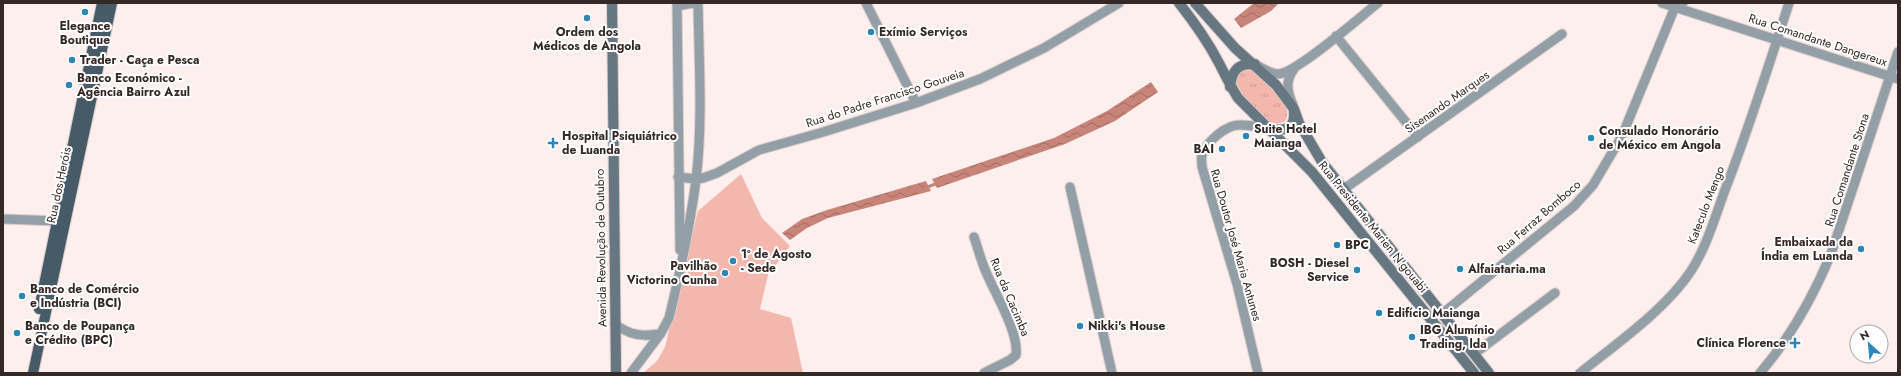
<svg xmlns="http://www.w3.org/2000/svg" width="1901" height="376" viewBox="0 0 1901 376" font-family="Jost,sans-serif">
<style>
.grass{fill:url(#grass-tufts)}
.garden{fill:#f3b7ae}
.water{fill:url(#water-waves)}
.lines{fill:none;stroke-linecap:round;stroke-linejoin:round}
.stream{stroke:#c88479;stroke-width:3}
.street-casing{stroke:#d9cbc9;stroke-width:11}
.secondary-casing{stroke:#d9cbc9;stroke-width:12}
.primary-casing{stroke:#d9cbc9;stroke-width:12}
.street{stroke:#939fa6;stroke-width:9}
.secondary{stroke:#667781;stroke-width:10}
.primary{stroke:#465b67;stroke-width:10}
.poi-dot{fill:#2d87b5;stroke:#fff;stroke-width:1.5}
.labels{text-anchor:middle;stroke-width:4;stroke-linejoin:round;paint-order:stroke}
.poi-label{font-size:12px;font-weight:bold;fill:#352927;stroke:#fff;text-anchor:start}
.street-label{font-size:12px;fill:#352927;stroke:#fff}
</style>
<defs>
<pattern id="grass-tufts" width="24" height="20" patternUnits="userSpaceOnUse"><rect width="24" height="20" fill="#f3b7ae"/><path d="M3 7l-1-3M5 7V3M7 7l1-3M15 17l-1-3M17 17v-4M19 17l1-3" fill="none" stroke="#d19d96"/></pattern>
<pattern id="water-waves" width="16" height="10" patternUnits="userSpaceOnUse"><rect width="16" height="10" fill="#c88479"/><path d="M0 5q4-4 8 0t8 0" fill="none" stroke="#a36c63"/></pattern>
</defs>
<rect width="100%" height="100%" fill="#fdefed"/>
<path class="grass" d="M1248 68C1253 71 1260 73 1265 77 1275 86 1294 108 1285 121 1265 133 1240 97 1235 80L1238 71Z"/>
<path class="garden" d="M741 174 762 218 790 246 768 275 760 309 791 318 803 373H643L657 361 665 347 698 211Z"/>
<path class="water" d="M1254 3H1279L1271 11 1241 28 1234 19Z
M1151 82 1158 92 1115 121 1065 144 937 188 932 179 1054 138 1107 111Z
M926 181 931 191 828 218 807 228 790 240 782 233 802 219 827 210Z"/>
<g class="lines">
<path class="stream" d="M925 188 938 183"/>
<defs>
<path id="street" d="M677 3 680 250
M866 3 916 103
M1662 3 1898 79
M677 6 693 3
M1336 36 1418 137
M1258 66C1264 69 1271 74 1278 74 1296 74 1361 16 1378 3
M1293 105C1287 91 1285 81 1294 69
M678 177 696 179 703 178 717 173 759 150 820 133 916 103 980 79 1044 48 1119 3
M1070 187 1112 373
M1344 189 1562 34
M3 219 58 221
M974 237C978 248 981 261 986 272 995 294 1019 332 1016 355L1010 360 984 373
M1442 314 1574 206 1593 185 1622 136 1675 7 1683 3
M615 324C629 335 643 338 661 333
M1474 354 1555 293
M631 373 661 333 669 318C680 273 690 226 696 180 703 122 699 62 698 3
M1258 373 1237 284 1202 167C1202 164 1201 158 1202 155 1206 142 1226 125 1239 125 1249 124 1260 128 1270 129
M1580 373C1616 344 1666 309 1691 271 1707 246 1715 217 1725 190 1749 128 1769 65 1789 3
M1760 373C1791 337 1813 297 1831 254L1898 52"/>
<path id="secondary" d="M612 3 616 373
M1179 3C1194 22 1208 42 1219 63 1225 75 1231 87 1238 98L1312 172 1474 373
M1195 3 1235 48 1276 85 1294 109 1299 123 1322 162 1489 373
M1230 87C1232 70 1238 63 1255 64
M1270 129C1286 131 1295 130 1294 111"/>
<path id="primary" d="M39 309 102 3
M33 373 112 3"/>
</defs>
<use href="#street" class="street-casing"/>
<use href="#secondary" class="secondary-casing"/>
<use href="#primary" class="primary-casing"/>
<use href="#street" class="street"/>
<use href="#secondary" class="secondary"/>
<use href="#primary" class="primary"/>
</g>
<g class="poi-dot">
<circle cx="85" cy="12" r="4"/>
<circle cx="587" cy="18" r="4"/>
<circle cx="871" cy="32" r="4"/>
<circle cx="72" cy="60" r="4"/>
<circle cx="69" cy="85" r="4"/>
<circle cx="1246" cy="136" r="4"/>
<circle cx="1591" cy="138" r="4"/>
<path d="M551 137h4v4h4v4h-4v4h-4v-4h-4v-4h4z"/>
<circle cx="1222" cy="149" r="4"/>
<circle cx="1337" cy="245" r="4"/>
<circle cx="1861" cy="249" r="4"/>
<circle cx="733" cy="261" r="4"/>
<circle cx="1460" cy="269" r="4"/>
<circle cx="1357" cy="270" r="4"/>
<circle cx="725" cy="273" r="4"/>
<circle cx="22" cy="296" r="4"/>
<circle cx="1379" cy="313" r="4"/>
<circle cx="1080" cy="326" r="4"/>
<circle cx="17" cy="333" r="4"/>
<circle cx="1412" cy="337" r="4"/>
<path d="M1793 337h4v4h4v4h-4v4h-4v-4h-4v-4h4z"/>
</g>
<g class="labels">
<g class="poi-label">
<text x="85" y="30" text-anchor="middle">Elegance<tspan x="85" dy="14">Boutique</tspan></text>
<text x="587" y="36" text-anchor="middle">Ordem dos<tspan x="587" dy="14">Médicos de Angola</tspan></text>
<text x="879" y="36">Exímio Serviços</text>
<text x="80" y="64">Trader - Caça e Pesca</text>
<text x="77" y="82">Banco Económico -<tspan x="77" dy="14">Agência Bairro Azul</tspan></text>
<text x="1254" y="133">Suite Hotel<tspan x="1254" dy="14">Maianga</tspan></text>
<text x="1599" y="135">Consulado Honorário<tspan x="1599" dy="14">de México em Angola</tspan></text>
<text x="562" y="140">Hospital Psiquiátrico<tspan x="562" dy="14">de Luanda</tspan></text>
<text x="1214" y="153" text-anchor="end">BAI</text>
<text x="1853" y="246" text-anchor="end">Embaixada da<tspan x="1853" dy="14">Índia em Luanda</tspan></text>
<text x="1345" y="249">BPC</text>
<text x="741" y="258">1º de Agosto<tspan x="741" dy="14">- Sede</tspan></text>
<text x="1349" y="267" text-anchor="end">BOSH - Diesel<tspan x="1349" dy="14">Service</tspan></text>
<text x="717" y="270" text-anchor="end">Pavilhão<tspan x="717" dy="14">Victorino Cunha</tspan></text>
<text x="1468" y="273">Alfaiataria.ma</text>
<text x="30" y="293">Banco de Comércio<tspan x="30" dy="14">e Indústria (BCI)</tspan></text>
<text x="1387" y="317">Edifício Maianga</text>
<text x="25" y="330">Banco de Poupança<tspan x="25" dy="14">e Crédito (BPC)</tspan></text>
<text x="1088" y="330">Nikki's House</text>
<text x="1420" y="334">IBG Alumínio<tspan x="1420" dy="14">Trading, lda</tspan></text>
<text x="1786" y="347" text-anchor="end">Clínica Florence</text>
</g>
<g class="street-label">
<text transform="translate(1818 40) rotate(18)" y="4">Rua Comandante Dangereux</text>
<text transform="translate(885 98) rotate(-18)" y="4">Rua do Padre Francisco Gouveia</text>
<text transform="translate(1447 102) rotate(-35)" y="4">Sisenando Marques</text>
<text transform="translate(1847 170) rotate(-72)" y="4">Rua Comandante Stona</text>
<text transform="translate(59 185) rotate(-78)" y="4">Rua dos Heróis</text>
<text transform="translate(1706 205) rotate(-69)" y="4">Kateculo Mengo</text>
<text transform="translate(1539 217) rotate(-41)" y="4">Rua Ferraz Bomboco</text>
<text transform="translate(1373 227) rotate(51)" y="4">Rua Presidente Marien N'gouabi</text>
<text transform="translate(1236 245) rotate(74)" y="4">Rua Doutor José Maria Antunes</text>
<text transform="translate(601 248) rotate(-91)" y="4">Avenida Revolução de Outubro</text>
<text transform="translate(1010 297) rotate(67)" y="4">Rua da Cacimba</text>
</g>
</g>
<rect width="1901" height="376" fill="none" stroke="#352927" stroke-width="8"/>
<g transform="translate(1869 344) rotate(333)"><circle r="19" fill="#ffffff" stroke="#aea9a9"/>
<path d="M0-3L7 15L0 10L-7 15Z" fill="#2d87b5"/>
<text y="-6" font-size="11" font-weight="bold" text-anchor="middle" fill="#352927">N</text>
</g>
</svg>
